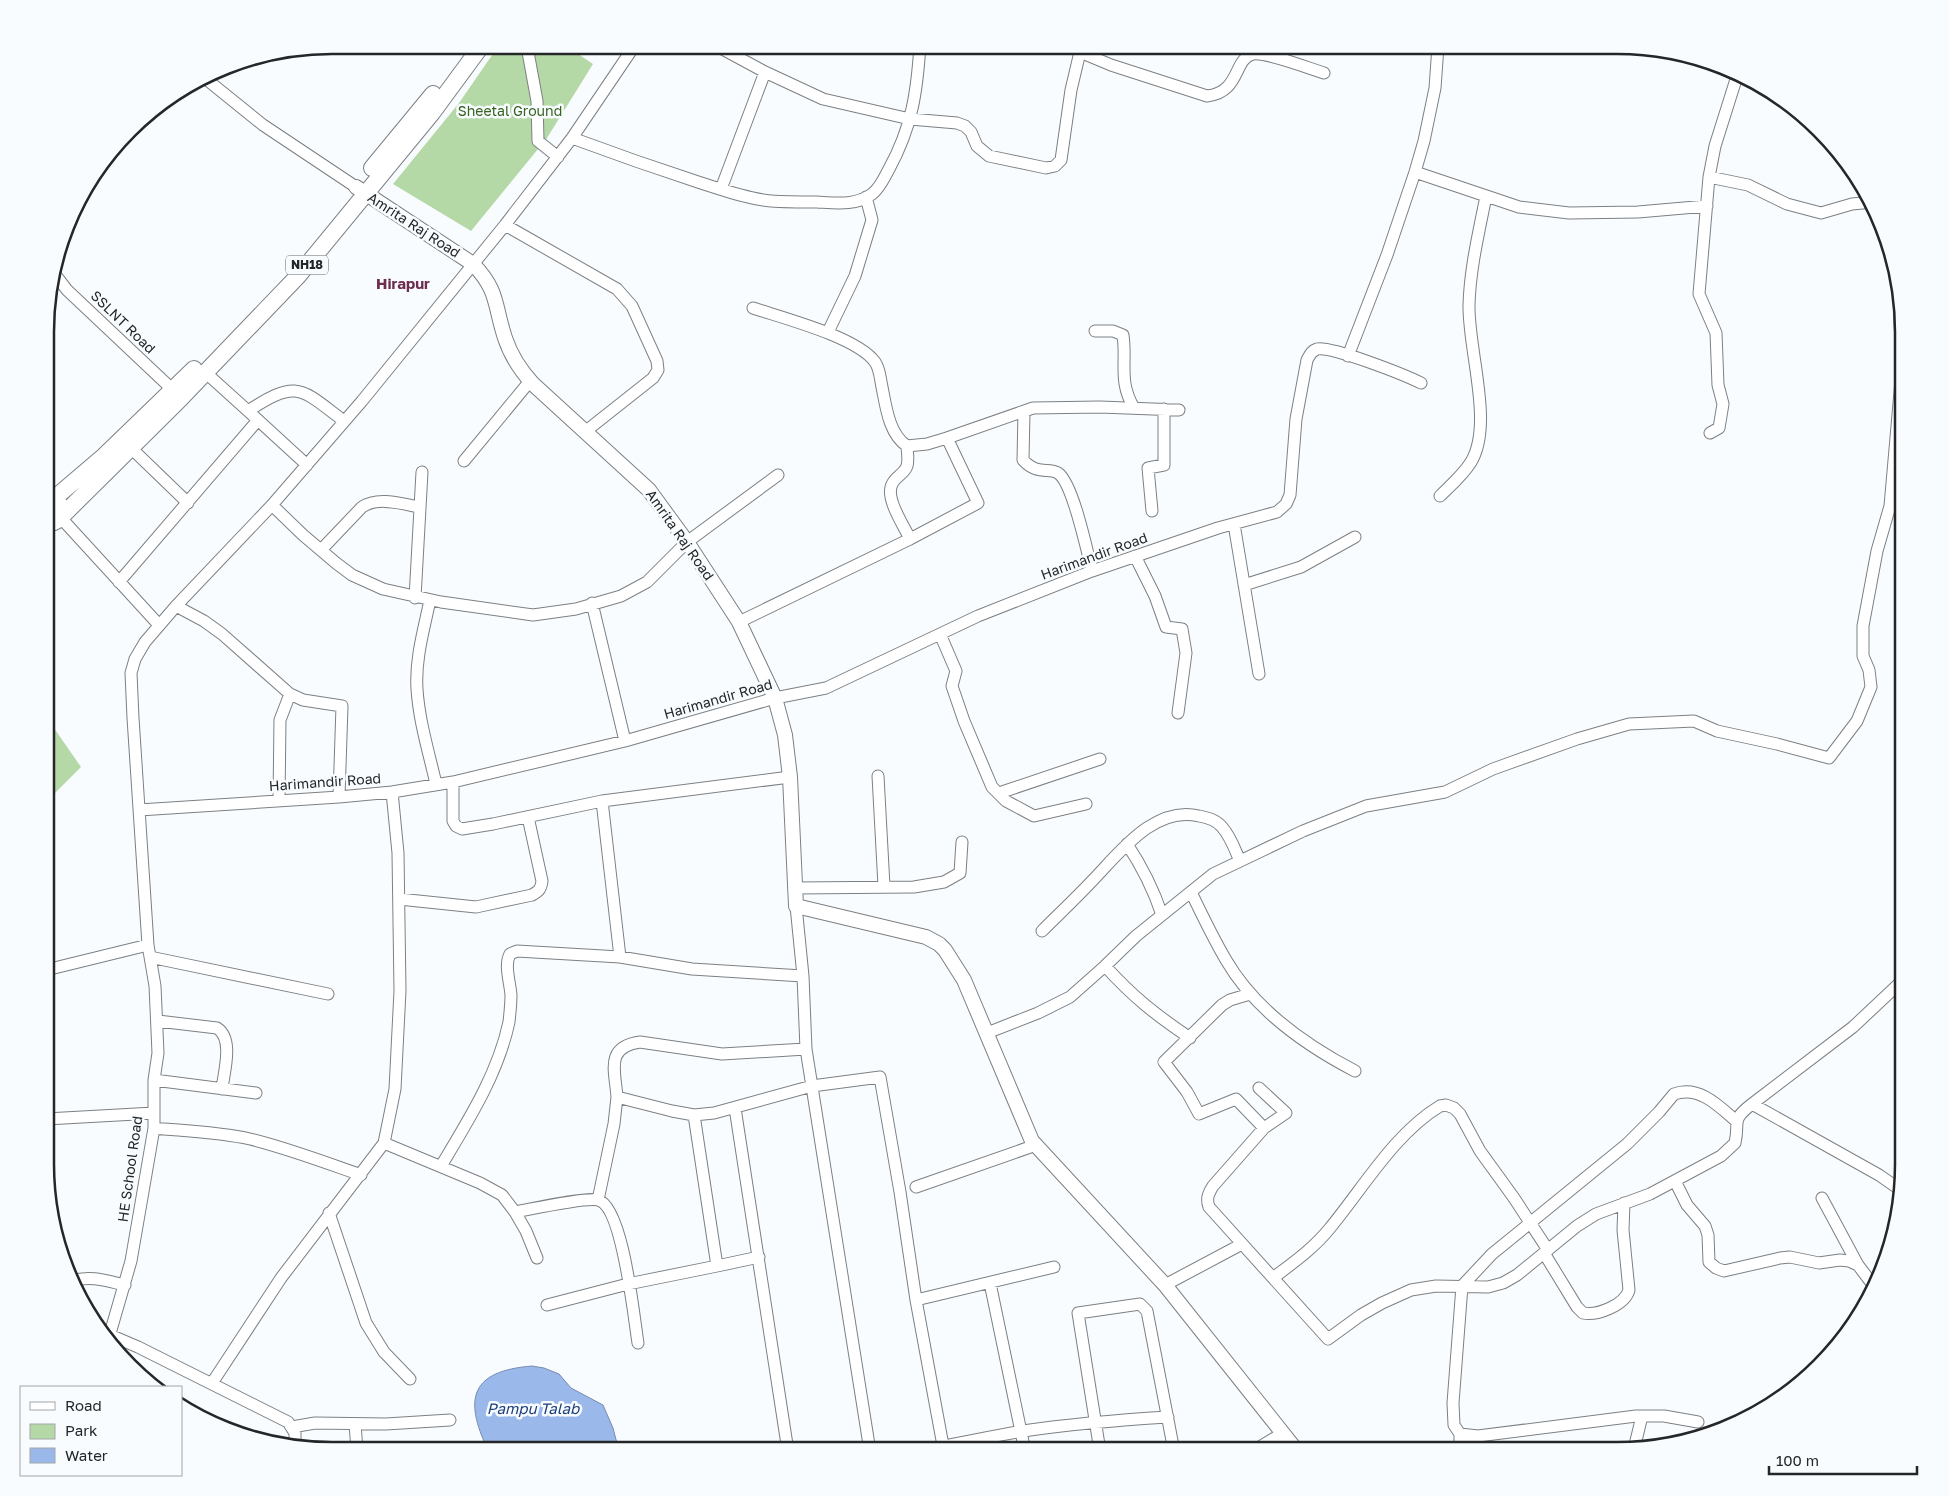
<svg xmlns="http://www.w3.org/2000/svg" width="1949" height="1496" viewBox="0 0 1949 1496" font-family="'Golos Text',sans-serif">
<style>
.green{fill:#b5d8a7}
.water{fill:#9ab8e9;stroke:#778caf}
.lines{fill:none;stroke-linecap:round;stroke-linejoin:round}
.minor-casing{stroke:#7c8084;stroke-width:13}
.major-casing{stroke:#7c8084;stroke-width:16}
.highway-casing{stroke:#7c8084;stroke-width:18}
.minor{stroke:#fff;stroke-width:11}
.major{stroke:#fff;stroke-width:14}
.highway{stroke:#fff;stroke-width:16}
.labels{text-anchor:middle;stroke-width:5;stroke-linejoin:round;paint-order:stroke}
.shield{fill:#f9fcff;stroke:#646668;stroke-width:1}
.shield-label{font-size:12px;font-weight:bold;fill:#242627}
.park-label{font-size:14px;fill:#376320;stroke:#f9fcff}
.street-label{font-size:14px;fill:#242627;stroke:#f9fcff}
.neighbourhood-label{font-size:15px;font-weight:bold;fill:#6d2d4e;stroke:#f9fcff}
.water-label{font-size:15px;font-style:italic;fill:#1a3e79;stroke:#f9fcff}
.rim{fill:none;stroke:#242627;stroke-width:2.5}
</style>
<rect width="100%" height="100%" fill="#f9fcff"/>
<path class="green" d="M499 45H565L593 64 547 138 471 231 393 184 459 103Z
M47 718 81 767 46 802Z"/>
<path class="water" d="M532 1366 544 1368 559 1374 571 1388 603 1405 613 1428 619 1451 488 1450C463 1398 471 1371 532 1366Z"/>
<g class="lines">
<defs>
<path id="minor" d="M530 45 528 52 537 101 538 141 558 157
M715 45 765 72 823 99 910 119 957 123 965 126 971 132 977 146 989 156 1046 168 1055 166 1061 160 1071 90 1080 52
M1072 45 1080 52 1111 65 1207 96C1241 92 1233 59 1253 54 1267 52 1308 68 1324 73
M206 79 263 125 356 187
M572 138C615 154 658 169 701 183 723 190 748 199 771 201 786 202 801 202 817 202 835 203 856 206 872 194 880 188 884 178 889 169 912 127 917 92 920 45
M1415 172 1519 207 1569 213 1638 212 1707 206
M1709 177 1748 185 1787 204 1821 213 1852 204 1873 202
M721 189 765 72
M505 225 617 289 632 306 657 361 658 370 653 378 586 431
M54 273 67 290 173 390 179 393
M753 308C783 318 857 337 875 362 880 369 880 378 882 387 886 407 889 434 907 446L927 444 947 438
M1095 331H1113L1123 335C1127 363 1118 381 1134 408
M828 332 855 276 872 220 866 197
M1348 356 1387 255 1415 172 1424 141 1435 88 1438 46
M248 411C298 378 301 389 344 421
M1024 412 1023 460C1038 476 1048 467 1058 473 1073 483 1087 551 1092 571
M258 420 307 465
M1710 433 1719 428 1723 404 1718 385 1716 333 1699 294 1709 177 1715 146 1738 73
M907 446C907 451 909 460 907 466 904 475 893 477 891 487 887 501 904 526 910 539
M130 447 188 503
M464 461 530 381
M1440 496C1451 485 1463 475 1471 462 1494 424 1468 350 1469 305 1470 268 1479 232 1486 196
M272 505 303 535 336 563 352 575 383 589 441 602 533 615 576 609 621 596 647 582 687 542 778 475
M1152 511 1148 468 1164 465V409
M61 518 159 625
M1234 524 1259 674
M321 550 362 507C378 496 402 504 420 507
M1135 556 1155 596 1166 627 1182 629 1186 653 1178 713
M119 582 258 420 206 373
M1244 585 1301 567 1355 537
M415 598 422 472
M430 600C424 629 415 659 417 689 419 721 429 753 436 784
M592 603 625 741
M176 606 204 621 222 634 290 694 303 700 342 706 339 797
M739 622 910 539 978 503 947 438 1033 408 1100 407 1179 410
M940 634 956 671 952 686 964 721 992 787 1006 801 1034 816 1086 804
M878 776 884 886
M453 782V821L456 826 462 829 493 824 602 801 790 777
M999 793 1100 759
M279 800 280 720 290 694
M602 801 620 957
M139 810 339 797 392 792 453 782 625 741 775 698 826 688 978 616 1092 571 1218 528 1277 512 1286 504 1290 495 1296 419 1307 360C1310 355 1311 351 1317 349 1332 346 1405 375 1421 383
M1127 844C1143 868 1153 888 1162 915
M794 888 914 887 944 882 960 873 962 842
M1191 892C1202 915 1213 938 1226 960 1255 1010 1305 1045 1355 1071
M399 899 476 907 532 895C539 891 541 889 542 881L528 817
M796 906 803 976 806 1049 870 1451
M1042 931C1059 914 1077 897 1093 880 1120 852 1155 805 1199 816 1209 818 1216 820 1222 827 1231 837 1235 850 1240 861
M150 957 328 994
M1105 966C1133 997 1156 1015 1190 1038
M46 970 148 945
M1250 994 1230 1000 1222 1005 1164 1062 1187 1092 1199 1114 1236 1099 1264 1128
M158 1021 217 1028C234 1039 224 1071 222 1089
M987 1033 1038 1013 1070 997 1105 966 1136 936 1213 874 1303 831 1366 806 1445 792 1493 769 1577 739 1629 724 1694 721 1717 731 1777 744 1829 758 1857 721 1871 687 1869 670 1863 656V626L1877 551 1890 506 1902 369 1899 296
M154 1080 256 1093
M1259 1088 1286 1113 1264 1128 1213 1186C1208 1194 1206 1199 1209 1207L1328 1339 1361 1315 1382 1303 1411 1290 1436 1286 1488 1287 1503 1283 1517 1275 1577 1226 1596 1214 1650 1194 1721 1156 1735 1143C1740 1121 1730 1121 1752 1104
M617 1097C615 1070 605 1047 640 1042L722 1054 806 1049
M735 1108 788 1451
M46 1119 154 1113
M154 1128C186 1131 219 1132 250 1139 287 1148 324 1162 361 1175
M384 1143 480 1183 502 1195 515 1212 526 1231 537 1258
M441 1166C468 1121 498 1074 509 1022 510 1013 511 1003 511 995 510 982 504 965 510 954L517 951 620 957 692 969 803 976
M1675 1181 1687 1205 1705 1226 1708 1235 1709 1262 1716 1268 1724 1271 1780 1258 1790 1257 1819 1263 1840 1260 1849 1261 1858 1265 1870 1281 1876 1284
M916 1187 1036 1145
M1902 1191 1879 1175 1752 1104 1853 1027 1904 979
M1822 1198 1858 1265
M598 1200 614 1124 617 1097 672 1111 694 1115 714 1113 812 1086 880 1077 900 1192 916 1300 944 1451
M515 1212C532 1209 585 1197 598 1200 623 1206 634 1319 638 1343
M329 1213 366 1323 384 1352 410 1379
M1544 1253 1577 1307 1583 1313C1597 1316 1625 1305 1629 1290L1623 1230 1624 1203
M717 1266 759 1257
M1273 1278C1294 1262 1314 1248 1330 1228 1363 1188 1395 1133 1440 1106L1446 1105 1454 1108 1460 1114 1480 1151 1514 1198 1548 1250
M72 1281C90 1275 107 1281 125 1285
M990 1283 1025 1451
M1165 1285 1242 1244
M916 1300 1054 1267
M547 1305 628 1284 717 1266 694 1115
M110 1335 138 1347 288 1422 295 1433V1446
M109 1337 131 1261 154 1128V1080L158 1053 155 986 148 945 133 718 131 673 135 659 145 642 176 606 272 505 362 401 505 225 572 138 635 45
M212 1383 281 1278 384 1143 395 1089 400 991 398 853 392 792
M1698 1422 1664 1416H1636L1478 1436 1460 1434 1454 1425 1453 1403 1462 1286 1492 1254 1627 1144 1659 1112 1674 1094C1699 1085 1719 1106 1736 1121
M355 1424 357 1450
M292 1427 315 1423 386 1424 450 1420
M1634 1449 1642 1416
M913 1451C950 1446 986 1437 1023 1431 1071 1424 1119 1420 1168 1417
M1100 1451 1078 1313 1140 1304 1147 1311 1174 1451
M1253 1451 1283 1433
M1460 1451V1434"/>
<path id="major" d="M356 187 473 264C499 291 494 305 505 338 511 356 520 370 533 384L649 490 687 542 739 622 775 698 785 735 790 777 796 906 926 937 939 944 945 950 964 980 1032 1141 1165 1285 1297 1451"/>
<path id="highway" d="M372 168 433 94
M50 502 104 456 194 369
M62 516 181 398 298 276 432 113 482 45
M47 521 54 522C62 519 64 513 61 506"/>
</defs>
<use href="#minor" class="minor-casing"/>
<use href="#major" class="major-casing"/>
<use href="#highway" class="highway-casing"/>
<use href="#minor" class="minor"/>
<use href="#major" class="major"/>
<use href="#highway" class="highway"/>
</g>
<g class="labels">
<rect class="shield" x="286" y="255.5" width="42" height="19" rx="4"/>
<g class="shield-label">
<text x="307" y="269">NH18</text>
</g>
<g class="park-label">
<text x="510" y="116">Sheetal Ground</text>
</g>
<g class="street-label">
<text transform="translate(414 225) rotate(33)" y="5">Amrita Raj Road</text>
<text transform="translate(123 322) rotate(44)" y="5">SSLNT Road</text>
<text transform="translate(680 535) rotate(55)" y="5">Amrita Raj Road</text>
<text transform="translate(1094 556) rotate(-20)" y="5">Harimandir Road</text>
<text transform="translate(718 699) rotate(-16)" y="5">Harimandir Road</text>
<text transform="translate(325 782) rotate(-4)" y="5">Harimandir Road</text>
<text transform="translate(130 1169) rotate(-82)" y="5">HE School Road</text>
</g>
<g class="neighbourhood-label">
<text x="403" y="289">Hirapur</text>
</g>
<g class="water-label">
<text x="533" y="1414">Pampu Talab</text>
</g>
</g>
<path d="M0 0H1949V1496H0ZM332 54H1617A278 278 0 0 1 1895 332V1164A278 278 0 0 1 1617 1442H332A278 278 0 0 1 54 1164V332A278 278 0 0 1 332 54Z" fill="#f9fcff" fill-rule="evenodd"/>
<path class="rim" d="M332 54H1617A278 278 0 0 1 1895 332V1164A278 278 0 0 1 1617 1442H332A278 278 0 0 1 54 1164V332A278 278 0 0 1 332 54Z"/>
<rect x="20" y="1386" width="162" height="90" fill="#f9fcff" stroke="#a4a6a9"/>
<rect x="30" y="1402" width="25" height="8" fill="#ffffff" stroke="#a4a6a9"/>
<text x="65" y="1411" font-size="15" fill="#242627">Road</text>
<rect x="30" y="1424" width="25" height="15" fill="#b5d8a7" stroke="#a4a6a9"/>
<text x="65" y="1436" font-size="15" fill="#242627">Park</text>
<rect x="30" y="1448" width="25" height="15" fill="#9ab8e9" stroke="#a4a6a9"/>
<text x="65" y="1461" font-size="15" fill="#242627">Water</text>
<path d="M1769 1466v8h148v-8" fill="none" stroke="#242627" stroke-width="2.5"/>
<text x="1776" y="1466" font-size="15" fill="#242627" stroke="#f9fcff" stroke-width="4" paint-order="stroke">100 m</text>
</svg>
